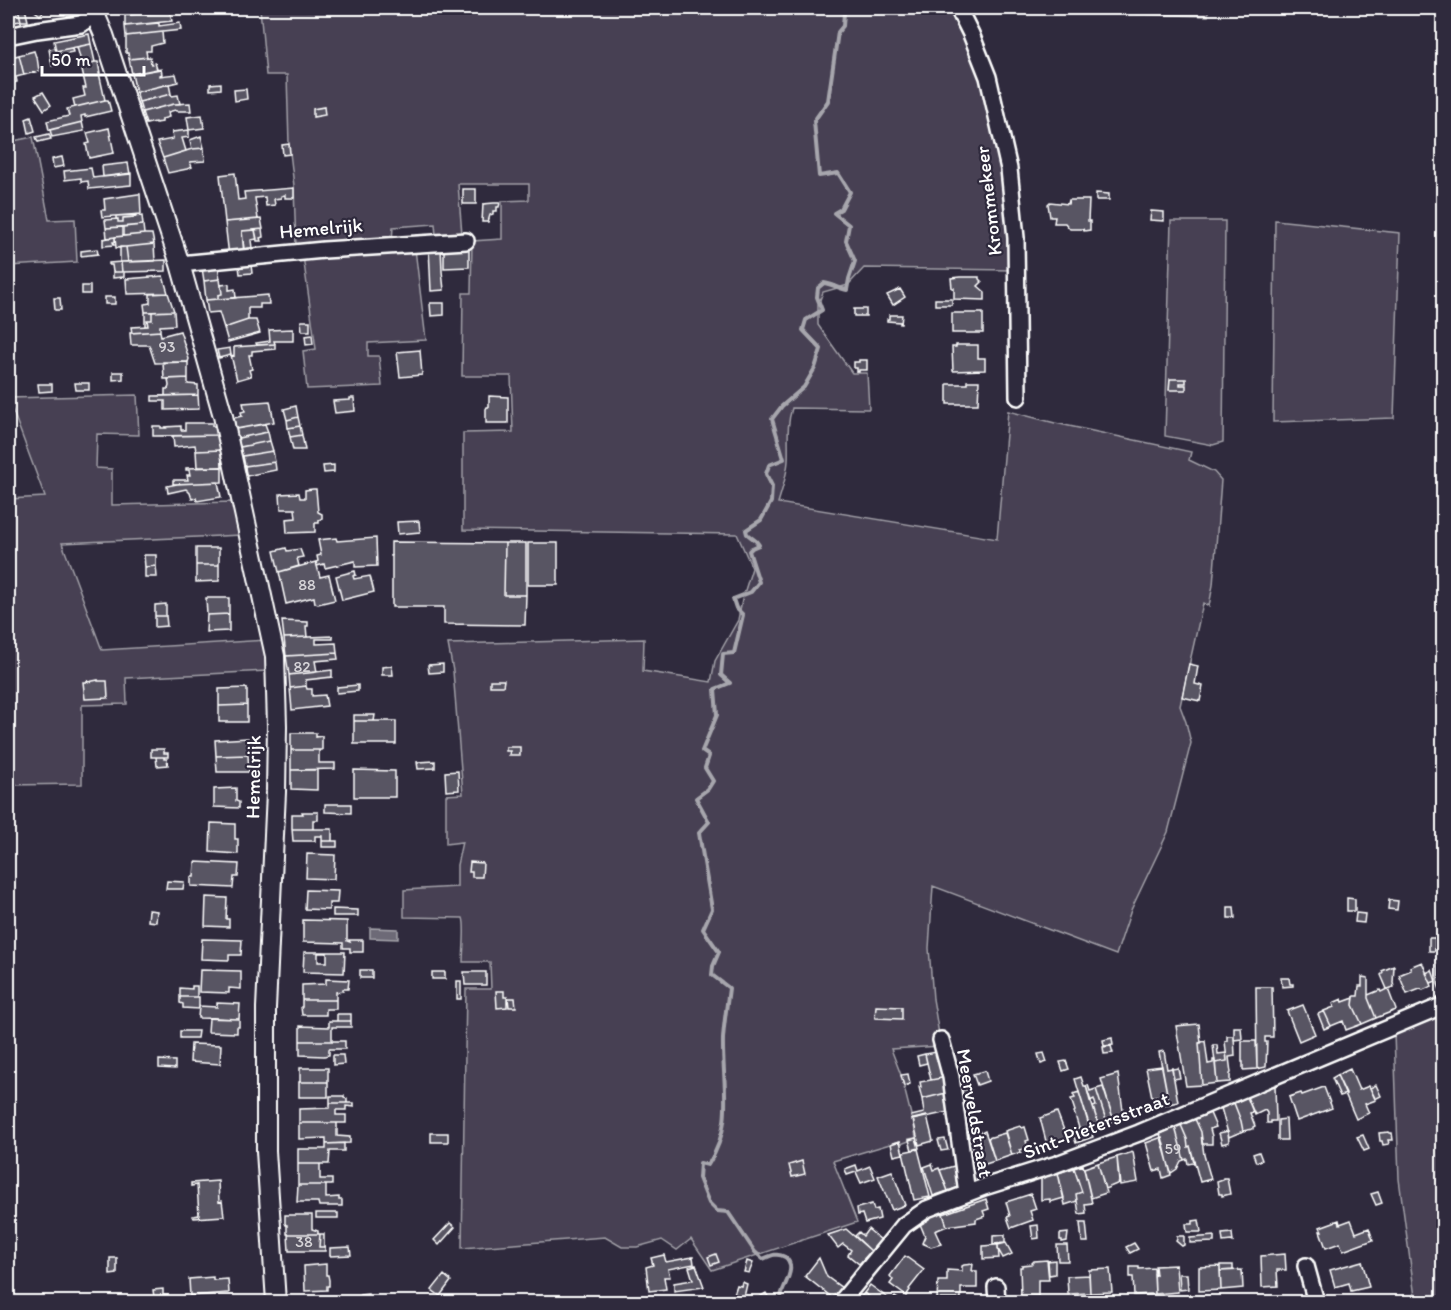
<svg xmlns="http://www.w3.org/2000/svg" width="1451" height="1310" viewBox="0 0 1451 1310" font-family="Itim,sans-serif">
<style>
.green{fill:#464152;stroke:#a2a0a8;stroke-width:1.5}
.water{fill:#6d6a77;stroke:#a7a6ad;stroke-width:1.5}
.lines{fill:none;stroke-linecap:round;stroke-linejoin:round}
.stream{stroke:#a7a6ad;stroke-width:4}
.building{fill:#595564;stroke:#fff;stroke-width:1.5;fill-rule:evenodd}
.minor-casing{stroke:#fff;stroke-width:20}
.tertiary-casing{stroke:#fff;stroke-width:22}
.minor{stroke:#2f2a3d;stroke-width:15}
.tertiary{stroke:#2f2a3d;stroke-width:18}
.labels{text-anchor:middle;stroke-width:4.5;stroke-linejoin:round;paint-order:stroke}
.number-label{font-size:16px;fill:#d6d4d8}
.street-label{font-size:20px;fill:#fff;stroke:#2f2a3d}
</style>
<rect width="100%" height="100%" fill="#2f2a3d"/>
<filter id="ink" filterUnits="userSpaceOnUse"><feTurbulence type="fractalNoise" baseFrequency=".0167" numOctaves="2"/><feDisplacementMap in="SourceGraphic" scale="12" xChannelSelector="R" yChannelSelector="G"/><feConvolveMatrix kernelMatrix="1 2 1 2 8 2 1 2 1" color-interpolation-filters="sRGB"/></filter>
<g filter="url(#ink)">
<path class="green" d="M260 8C280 8 298 10 318 11 337 12 356 10 375 8H924L946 10 954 13 979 68 1008 194 1013 270 864 268 848 285 823 292 818 305V325L852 373H867L869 409 792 408C786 426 789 443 788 461 787 475 782 490 778 503L997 539 1008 411 1055 423 1191 452 1189 460 1214 472 1221 480 1213 585 1209 606 1203 603 1180 706 1186 722 1191 743 1168 832 1131 910 1116 955 933 886 929 948 933 999 941 1046 891 1049 901 1075 912 1119H913L916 1138 909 1139V1141L901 1144 900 1141 833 1161 857 1222 712 1270 691 1239 677 1250 662 1240 637 1247H622L605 1237 462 1248 466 989H491L490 962H463C463 953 466 925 463 918L404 917V890L457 887V865L462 842 446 844V795L463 794 453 671 448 644 644 639 643 671 711 682 715 661 738 620 742 600 752 568 737 534 463 530V433L513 432 511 376H462L463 293H471L472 241 502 239V201L529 200V184H458L462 235H436L435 224 393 227 392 241 296 247 294 186 289 144 287 75H266Z
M1136 8H1208V16L1136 14Z
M33 137 49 220 75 219 77 262 8 266V142Z
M1275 220 1400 233 1394 418 1273 422Z
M1171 221H1225L1223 442 1213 445 1165 436Z
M415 249 426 340 368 343V356H379L382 386 307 389 303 351 316 349 303 256Z
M137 395 139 435 97 434 96 468 112 469V505L233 502 242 535 62 543 102 650 267 640V671L126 678 127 704 82 705V784L8 785V499L45 497 8 398Z
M1443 1012V1302H1411L1410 1300 1415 1297 1399 1179 1394 1033Z"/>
<path class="water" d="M370 928 398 929V939L370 938Z"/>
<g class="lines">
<path class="stream" d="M781 1302C781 1300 781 1295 782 1293 785 1283 797 1266 785 1257 777 1252 770 1256 763 1259L755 1252 728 1212 717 1211 709 1203 699 1178 700 1163 708 1165C735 1124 722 1084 723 1039 724 1022 727 1005 729 988L712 975 713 966 719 952 703 929 712 909 699 833 709 822 696 798 708 789 713 781 705 768 709 756 702 751 717 715 715 689 730 683 721 675 723 654 734 653 743 615 736 608 733 599 751 592 759 582 749 551 752 548 759 545 756 541 747 534 746 530 761 520 771 502 772 486 766 474 769 465 784 459 772 419 782 406 804 387 815 368 821 349 803 330 806 320 822 310 817 297 818 288 824 283C833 284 839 289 847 290L849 279 855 261 846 241 849 225 834 213 841 209 850 192 838 173 819 176 814 121 828 101 838 32 843 26 844 13 831 8"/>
</g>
<path class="building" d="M16 8H18L21 21 14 22 12 14H14Z
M18 8H25L28 21H21Z
M31 8H47L40 15Z
M124 8H170V12L125 15Z
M1116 8H1134V12H1116Z
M170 12 172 21 125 26V15Z
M159 23V26L180 23 181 30 126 36 125 26Z
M162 32 163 43 151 46V51H146L147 57 129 59 128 53H126V36Z
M89 34 91 44 56 51 54 41Z
M91 44 95 62 82 65 77 47Z
M55 48 56 51 72 48 73 52 57 55 59 65 52 66 49 49Z
M34 51 36 57H37L39 71 24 75 19 55Z
M19 55 24 75 16 77 17 82 8 84V58Z
M150 57 151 64 155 63 157 69 132 74 129 59Z
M95 62H98L100 73H99L105 100 75 107 73 99 85 96 83 88H86L81 66Z
M161 69 162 74 160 75V76L176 74 178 82 136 92 132 74Z
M221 83V89L210 90V84Z
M169 84 171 94 139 102 136 92Z
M246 89 247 99 235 101 234 90Z
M43 92 51 105 44 110 35 96Z
M171 94 172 96 178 95 180 104H174L142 112 139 102Z
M105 100H108L111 111 85 117V115L81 116 82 122 49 130 47 121 69 116 67 109Z
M190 103 191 111H176L175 110 168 112 169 117 162 119V122L156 123 155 122 146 124 142 112 174 104Z
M324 107 325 115 313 117V109Z
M202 115 204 128 189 130 187 117Z
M31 117 35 131 29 133 26 119Z
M8 122 14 139 8 140Z
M82 122 84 131 52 137 50 130Z
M109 128 114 153 89 158 86 144 90 143 87 133Z
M189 130V137L182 138 186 151 163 158 157 142 173 139 172 132Z
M49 134 51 139 38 142 36 137Z
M201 136 204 148 192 149 190 140Z
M289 144 290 154 283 155 282 145Z
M204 148 205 161 190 162 192 167 187 169 168 173 163 158 192 149Z
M62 157 64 166 53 168 52 159Z
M128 163 130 174 103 177 102 166Z
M91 168 93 178 131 173V185L89 189 88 181 81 182V178L65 180 64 171Z
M235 173 238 200 245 199 244 192 294 188V198H285V195L281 196V198L274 199 275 205 266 206 265 197 255 198 258 219 225 222 220 175Z
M463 189H476V204H463Z
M1096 193 1109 194V200H1096Z
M138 194H140L141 214 102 217 101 210H105L104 199Z
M1069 200H1089L1088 221H1090V230L1084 231 1083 229H1070L1065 223H1054L1055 217H1050L1048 204 1050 202 1068 204Z
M494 203H500L499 207H497V211H493V214L490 215 488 222H482L483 204Z
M1151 211 1164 212V221L1150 220Z
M136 215V217L123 218V222H118V219H116V216Z
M142 216 143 225 106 228 105 220 118 219V222H123V218Z
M261 219 263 229 242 231 244 255 229 256 225 222Z
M143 225 144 234 123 236V227Z
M123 227V236L107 238 106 228Z
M262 229 263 237 260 238 261 241H257L255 230Z
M255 230 257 239 251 240 252 248 244 249 242 231Z
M144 234H152L154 244 116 248 115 237Z
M115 237V242H113L114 245 103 246V239Z
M154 244 155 261 128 262 126 247Z
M469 246V267L444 268V247Z
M120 247H126L128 262H120Z
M441 247 442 271 444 290 431 291 429 248Z
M97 249 98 254 81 256V251Z
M166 260V271L122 272 121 262Z
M121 262 122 272H113L112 265H109V263Z
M251 265 252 273 240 274 239 266Z
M218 266 220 279 204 281 202 268Z
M113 272H124V277L113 278Z
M163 276 168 293 127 294 126 279Z
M960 277H979V279L982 282 978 286 985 292V300L954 299V288H952L951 278Z
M220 279 222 294 218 295V299L206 300 204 281Z
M229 284V290L235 289 236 298 218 299V295L222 294 221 285Z
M82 286H90V294H82Z
M900 289 905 297 893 305 887 295Z
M168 293 174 311 145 312 144 304 150 303V294Z
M268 295 269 304H260V308H248V320L224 328 219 312 208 313 206 300Z
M105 297H115V304H105Z
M54 298H60L61 310H55Z
M935 299H952V305H935Z
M430 303H444V315L431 316Z
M854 309H866V316H854Z
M174 311 175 325 160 326V331L132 333 131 327 148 326 147 320H152V312Z
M145 312H152V320H147L148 326H145Z
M952 313H983V333H952Z
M889 315H902L901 324H900V322L887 321V319H889Z
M248 320H256L260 333 228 342 224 328Z
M301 321H310V331H302Z
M293 329V341H274L275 344 257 345 256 343 270 341 269 330Z
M160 331 161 336 180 331 189 359 188 362 155 363 149 345H131L130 333Z
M312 335 313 344 306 345 305 336Z
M275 344V349L252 351V355H249L252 369 249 370 251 376 237 380 231 355 234 356V347Z
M956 345H978V358H985V370L953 371 952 347H956Z
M230 348 231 355 219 358 217 350Z
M420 350 422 375 400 377 397 352Z
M859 360H867V370H859V372H857V368H854V362H859Z
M163 362H188V378L164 379Z
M113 372H123V379L113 380Z
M188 378V384L198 385V395L165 396V389H168L169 386 168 379Z
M1170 379H1186V383H1180V385H1186V390H1169Z
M967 381H979L978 404H947V384H967Z
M75 383H89V390H76Z
M38 384H52V391L39 392Z
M198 395 199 409 165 410V401H152V396Z
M489 396 508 397V423H486V409L487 407H489Z
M350 398H354L355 411 335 413 333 401 350 400Z
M270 401 274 422 236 429 234 418 242 416 241 412 245 411 243 403Z
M296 406 298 417 287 420 284 409Z
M298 417 300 426 288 428 287 420Z
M185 423H212V426H217L219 435 153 436V426H161V428H166L165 427 181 426V430H185Z
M265 424 268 432 238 438 236 429Z
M300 426 302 435 290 437 288 428Z
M268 432 270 441 240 447 238 438Z
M218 435 221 450 196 451 195 445 174 447 173 436Z
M302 435 305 450H293L290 437Z
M270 441 273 451 242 456 240 447Z
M221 450 222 467H197L196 451Z
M273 451 275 462 245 466 243 456Z
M275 462 276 470 246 476 245 466Z
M334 465V472L324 473 323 466Z
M222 467V482L173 484V480H188L187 475H190L189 470H186V468Z
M218 482 221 497 197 501 196 498 192 499 190 493 186 489 168 493 167 486 177 484Z
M313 489H316L318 512 322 514V518L319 520V523H315V532L287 533 286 519 296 518 295 509H281L280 494 299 493 300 498H305V490Z
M419 521 420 532 398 534 397 522Z
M336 538 337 541 376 538 377 566 355 567V561L325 568 324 564 317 566 316 562 318 561 317 556 321 555 318 540Z
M391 542 505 543 504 595H526L525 625 444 624V607H392V556H391Z
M505 543H526V595H504Z
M528 543H558V585H528Z
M196 548H219V565H196Z
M286 548 287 551 300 549 303 557 297 558 299 566 279 572 274 551Z
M144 555H156V566L145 567Z
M316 562 320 577 329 575 335 600 318 604 315 603 314 597 286 604 279 572Z
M196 565H219V581L196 582Z
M156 566 157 577H145V567Z
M355 571 356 575 353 576 354 579 370 576 374 592 342 600 336 576Z
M206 598H229V614L207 615Z
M166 604V616H155V605Z
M229 614V631L206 632 207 615Z
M155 616H166L167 626 155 627Z
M282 621 308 622V626H306L307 637 284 638Z
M333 636V639H316V644L336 643 337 653 286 656 284 638Z
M337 653 338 659 315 661 317 672 289 675 286 656Z
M443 664V672L429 673 428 665Z
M1189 664 1198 666 1195 684 1203 686 1200 701 1182 697Z
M392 666 393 675H382V667Z
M332 670V677L306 680V686L290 688 289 675Z
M87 680 88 682 98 680V681H107L108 698 85 699 83 682H87Z
M490 680H504L503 686H490Z
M358 685V691L337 693V687Z
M306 686 307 689H312V696L325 695 327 706 292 710 290 688Z
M247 688V705L219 706V689Z
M247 705V722H219V706Z
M354 715H375L374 721H354Z
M354 721H396V744H354Z
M291 733H316V737L322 736V750H291Z
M248 738V755L216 756 215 740Z
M506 747H520V755H509L510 751H506Z
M151 749H164V753H168V757H151Z
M291 750H319V763H335V769L291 770Z
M248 755 249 772H217L216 756Z
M156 757H164V759H167L168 765 157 766Z
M435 761V768L418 769 417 762Z
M291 770H317V790L291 789Z
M354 770 395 771V797H354Z
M458 771 459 790 446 791 445 772Z
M236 788V801L239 802V808L214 807V789Z
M325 804H351V813L325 812Z
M302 812H318V820H313V829H292V814H303Z
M211 823 235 824V839H238V854L210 852Z
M292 829H332V841H322V836H315V841H293Z
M322 841H337V847H322Z
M307 854 335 855 334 879 306 878Z
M195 862 239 864 238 877H234L233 888 191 886V877H194Z
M470 862 483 863 482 877H472V872H469Z
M167 881 184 882 183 889H166Z
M306 890 338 891 337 903H329V910L305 909Z
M206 897 227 898 226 919H229V927L205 926Z
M1347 898 1355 899V911H1347Z
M1389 900 1398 901 1397 910 1388 909Z
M1228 907H1234L1235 918H1228Z
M333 909 358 910V916H333Z
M149 910 157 911 156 922 148 921Z
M1356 913 1365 914 1364 923 1355 922Z
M303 920 347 921V941L350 942 349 940H363V952H350V948H343V943L303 942Z
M1429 938H1435V951H1429Z
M202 939 242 940 241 955H229V960L201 959Z
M1438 951H1444V995H1442L1438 984Z
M304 952H345L344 973 303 972ZM318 953H327V962H318Z
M1422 962 1432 986 1423 990 1420 989 1407 994 1399 975 1411 970 1410 967Z
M1394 966 1393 983 1394 987 1388 989 1396 1010 1376 1018 1368 998V995L1380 990 1381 992 1387 989 1381 975 1383 973 1382 971Z
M200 970 241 971V989L229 988V993L199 992Z
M360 970H372V978H360Z
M1432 970 1436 981 1431 983 1426 973Z
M432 972H445V979H432Z
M464 972H486V985H465Z
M1362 977 1368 978V998L1376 1018 1362 1024 1353 1005 1354 996H1358L1359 986H1362Z
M1281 978H1289L1290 984H1293V986L1282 987Z
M326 979 349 980 348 989H343V991L336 992V1000H302V985L326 984Z
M457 981H461V999H457Z
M192 986H197V997H180V988L192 989Z
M1256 987H1272L1273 1037H1265V1042H1267L1266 1067 1257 1069Z
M496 991H504V997H507V1007L497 1008Z
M180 997H199V1009L183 1008V1004L180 1003Z
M508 998H515L516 1007H509Z
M1354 998 1353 1005 1362 1024 1346 1030 1343 1021 1331 1026 1324 1011 1334 1007 1333 1003 1342 999 1343 1002Z
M302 1000H336V1009H326V1015H302L301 1007H302Z
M217 1003 240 1004 239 1019 198 1018 199 1006 217 1007Z
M1303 1005 1315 1034 1299 1041 1287 1011Z
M876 1006 902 1007V1019L875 1018Z
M1324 1011 1331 1026 1324 1029 1318 1014Z
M337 1014H351V1021H337Z
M209 1018 239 1019V1027H237V1033L208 1032Z
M329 1021H351V1027H332V1041H300V1026L329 1027Z
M1199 1024 1201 1043H1199L1202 1085 1186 1086 1176 1026Z
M1234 1027H1241L1242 1039 1234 1040Z
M180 1031H198L197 1038H180Z
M1227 1036H1234L1235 1056 1229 1057 1231 1073 1230 1074V1082L1217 1083 1215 1063 1227 1061 1225 1041H1227Z
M1112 1038 1113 1045 1104 1046 1103 1040Z
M300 1041H345V1049H329V1055L324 1056 300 1055Z
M1205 1041 1208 1064 1213 1063V1060H1215L1217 1083 1202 1085 1199 1043Z
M1242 1041H1256L1257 1069 1243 1070V1062H1242Z
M191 1044 221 1045 220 1064 190 1062Z
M1213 1045H1217L1218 1054 1226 1053 1227 1061 1215 1063Z
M1111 1046 1113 1053 1104 1054 1103 1047Z
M942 1051 947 1077 931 1080 925 1054Z
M1164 1051 1167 1069 1172 1068 1178 1102 1169 1104 1159 1052Z
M1044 1053 1047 1062 1041 1064 1038 1054Z
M925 1054 927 1063 919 1065 917 1056Z
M333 1055H343L344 1064 333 1065Z
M159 1060 175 1061V1069L159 1068Z
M1066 1061 1069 1069 1063 1071 1060 1062Z
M1162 1066 1169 1104 1158 1105 1156 1096 1152 1097 1146 1068Z
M300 1068H328V1082H300Z
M1178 1068 1180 1078 1174 1079 1172 1069Z
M1350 1069 1359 1090 1369 1086 1376 1100 1365 1104 1369 1113 1356 1119 1337 1075Z
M985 1071 988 1081 977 1085 973 1074Z
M908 1074 910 1084 904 1086 901 1075Z
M1118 1074 1124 1118 1114 1121 1101 1079Z
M1337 1075 1346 1094 1340 1096 1332 1078Z
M947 1077 950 1092 922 1099 919 1087H921L920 1082Z
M1081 1077 1084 1086H1086L1099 1126 1090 1129 1075 1079Z
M299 1082H328V1097H299Z
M1088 1085 1090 1091 1096 1089 1107 1123 1099 1126 1093 1107 1096 1106 1094 1099 1090 1101 1086 1086Z
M1275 1085 1276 1121H1271V1123H1267V1113L1265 1110 1255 1115 1247 1097Z
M1376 1085 1381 1096 1375 1099 1370 1088Z
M1103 1087 1114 1121 1107 1123 1096 1089Z
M1324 1087 1332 1108 1297 1121 1289 1097 1301 1093 1302 1095Z
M963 1088V1090L967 1089 970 1100 964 1102 960 1089Z
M950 1092 953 1111 912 1120 911 1116 924 1113 922 1099Z
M1079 1092 1093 1137 1076 1143 1072 1131 1079 1128 1074 1112 1075 1111 1071 1099 1075 1098 1073 1094Z
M330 1096H344V1098L347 1099V1103H330Z
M1247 1097 1253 1112 1250 1113 1255 1126 1253 1127V1129L1243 1131 1241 1121 1234 1103Z
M330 1103H354V1107L346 1106V1110H336V1115H346V1123H299V1109L330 1108Z
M1234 1103 1241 1121 1243 1131 1229 1137 1221 1108Z
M1057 1112 1067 1138 1047 1145 1040 1118Z
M1210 1113 1216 1127 1210 1129 1212 1136V1144H1202L1201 1132 1195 1119Z
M927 1116 933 1141 919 1145 913 1119Z
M1195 1119 1201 1132 1204 1155 1211 1179 1200 1182 1190 1146 1188 1147 1187 1139 1181 1125Z
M1286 1119 1287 1140H1278V1120Z
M299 1123H337V1136L350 1137V1143L326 1144V1138L299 1139Z
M1181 1125 1187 1139 1188 1147 1190 1146 1194 1163 1188 1164 1187 1159 1184 1160 1175 1127Z
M1020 1126 1022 1128 1025 1127 1029 1140 1026 1141 1028 1148 1020 1150 1021 1152 1012 1155 1005 1131Z
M1175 1127 1184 1160 1181 1161 1177 1169 1171 1173 1160 1134Z
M979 1131 981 1133 985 1131 995 1161 979 1166 970 1137 974 1135 975 1132Z
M1228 1131 1229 1142 1222 1144 1219 1133Z
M1389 1132 1390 1133H1392L1393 1140H1388L1389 1144 1383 1145 1382 1141H1380L1379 1133Z
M431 1133H448V1142H431Z
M1005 1133 1012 1155 995 1161 988 1138Z
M1363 1135 1369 1149 1364 1151 1357 1137Z
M1162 1137 1171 1175 1163 1178 1161 1169 1154 1171 1146 1143Z
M916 1138 919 1148 912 1150 909 1140Z
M945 1139 948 1150 941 1151 938 1140Z
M900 1141 903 1154 894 1156 891 1144Z
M344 1143V1151H330L329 1164H298V1149H326V1144Z
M918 1149 930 1197 914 1200 903 1152Z
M1133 1152 1138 1182 1120 1185 1117 1157Z
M1259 1152 1262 1160 1256 1162 1253 1154Z
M1117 1157 1119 1183 1105 1189 1098 1163Z
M802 1161 805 1174 792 1177 789 1165Z
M1098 1163 1106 1193 1091 1198 1084 1168Z
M298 1164H320V1179H332V1185H298Z
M932 1164 934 1170 939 1168 948 1191 933 1196 924 1167Z
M961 1164 962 1186 948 1191 940 1170Z
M856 1165 858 1171 870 1166 875 1178 861 1183 856 1172 847 1175 845 1169Z
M1083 1165 1092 1203 1085 1204 1086 1213 1079 1214 1076 1194 1082 1192 1074 1168Z
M1074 1168 1082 1192 1076 1194 1077 1201 1065 1205 1058 1173Z
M892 1171 905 1205 892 1210 878 1176Z
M1058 1173 1064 1198 1050 1202V1199L1041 1200V1178Z
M1223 1178H1227L1230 1194 1222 1196V1194H1219L1217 1181 1223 1179Z
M218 1181 219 1202 222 1201 224 1216 194 1218 193 1216 199 1215 197 1185 191 1186V1183Z
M298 1185H326V1198L339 1197V1200H342V1206H319L318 1202H297Z
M1378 1192 1382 1203 1376 1205 1371 1194Z
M1031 1194 1036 1209 1030 1211 1033 1220 1011 1228 1007 1217 1010 1216 1006 1202Z
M986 1199 989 1209 983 1211 985 1216 976 1219V1222L947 1226 943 1214Z
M872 1204 874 1210 878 1209 880 1219 865 1223 862 1214 858 1215 857 1208Z
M942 1211 947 1226 935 1231 941 1244 931 1247 922 1243 925 1236 920 1224 927 1221 926 1217Z
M316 1213H338V1218H316Z
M285 1215H312V1229L318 1231V1234H287V1225H286L285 1223Z
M1199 1220 1201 1232H1187L1186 1224H1193V1221Z
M1339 1220 1340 1224 1351 1220 1356 1233 1369 1228 1373 1240 1343 1251 1340 1243 1326 1248 1320 1231H1322L1320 1227Z
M450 1223 455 1227 439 1245 434 1240Z
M1080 1223H1086L1088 1242H1082Z
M1038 1225 1039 1238 1033 1239 1031 1226Z
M846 1229 871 1251 859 1264 848 1255 851 1250 843 1244 838 1248 828 1235Z
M868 1229 881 1240 871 1251 855 1236 859 1232 863 1236Z
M1068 1233 1067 1241 1062 1242V1240H1060V1234Z
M1232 1233 1233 1242 1231 1241 1223 1242 1222 1234Z
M288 1234H320L319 1247H325V1251H289Z
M320 1234H324V1247H319Z
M1005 1235V1243L993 1244V1236Z
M1177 1236H1184V1245L1182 1246 1176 1241 1177 1239Z
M1214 1236V1242L1190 1243V1238Z
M1006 1243 1012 1254 1003 1258 998 1249V1245Z
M1134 1243 1138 1249 1130 1253 1126 1247Z
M995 1245H998L999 1258 983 1259V1246Z
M1057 1245H1067L1068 1261H1058Z
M350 1247 351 1255 330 1256V1248Z
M716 1254 719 1262 711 1265 708 1257Z
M1285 1254 1286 1270H1277L1278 1286 1262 1287 1261 1256Z
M664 1255 666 1262 693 1257 694 1264 668 1269 670 1277H664L666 1289 649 1291 646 1267 653 1265 651 1258Z
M905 1256 924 1270 909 1289 910 1290 906 1296 890 1284 893 1280 890 1276Z
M110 1258H117V1274L110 1275Z
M819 1258 827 1277 842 1288 834 1299 805 1276Z
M1047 1260 1049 1280H1038V1296L1021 1297 1020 1267H1022V1265L1031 1264 1034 1261Z
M1055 1260V1274L1049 1275 1048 1261Z
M747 1261 753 1263 749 1273 744 1272Z
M1362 1261 1369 1287 1351 1291 1349 1283 1335 1287 1330 1270Z
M326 1264V1275H328L329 1280V1286H327V1290L305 1291 304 1266Z
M973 1264 972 1271H977V1288H961V1299H937L938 1281H947V1270L962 1271V1266L964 1265Z
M696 1265 704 1287 674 1291V1283L693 1280 689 1267Z
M1176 1265 1178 1292 1155 1294 1154 1274 1156 1275 1155 1266Z
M1220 1265H1233V1270L1220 1271Z
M1220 1266 1221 1290 1199 1291V1267Z
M1130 1267H1139V1269L1154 1268 1155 1294 1134 1295 1133 1277H1130Z
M1110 1269 1112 1292 1090 1293 1089 1270Z
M1242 1270 1243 1288 1221 1290 1220 1271Z
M1179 1274H1187L1188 1289 1180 1290Z
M444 1275 451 1281 440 1296 432 1290Z
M1089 1275 1090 1293 1068 1294 1067 1276Z
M213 1277V1280L228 1279 229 1293 190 1296 189 1279Z
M742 1282 747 1284 744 1297 734 1294 737 1285 741 1286Z
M870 1285 892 1301 895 1297 902 1302H877L864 1293Z
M163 1289V1296L154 1297 153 1290Z
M766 1293 771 1302H751Z
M864 1293 877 1302H857Z
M368 1294V1302H360V1295Z"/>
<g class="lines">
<defs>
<path id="minor" d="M958 8 971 34 988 77 1009 169 1016 238 1018 397
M8 36 37 30 81 24 95 14 99 8
M180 264 324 250 466 241
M941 1040 951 1077 967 1193
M1306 1266 1316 1302
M996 1287 997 1302
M841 1302 904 1225 927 1209 984 1187 1054 1165 1139 1133 1444 1005"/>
<path id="tertiary" d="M88 8 95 14 104 35 180 264 223 416 275 656 277 726 276 792 266 1008V1151L276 1302"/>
</defs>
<use href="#minor" class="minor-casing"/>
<use href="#tertiary" class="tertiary-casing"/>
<use href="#minor" class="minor"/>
<use href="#tertiary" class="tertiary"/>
</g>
</g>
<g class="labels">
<g class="number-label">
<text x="167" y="352">93</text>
<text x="307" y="590">88</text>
<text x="302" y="672">82</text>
<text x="1173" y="1154">59</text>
<text x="304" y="1247">38</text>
</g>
<g class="street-label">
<text transform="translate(988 201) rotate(-97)" y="7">Krommekeer</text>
<text transform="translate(321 228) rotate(-5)" y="7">Hemelrijk</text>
<text transform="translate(253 777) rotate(-89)" y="7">Hemelrijk</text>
<text transform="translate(975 1113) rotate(80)" y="7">Meerveldstraat</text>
<text transform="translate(1096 1125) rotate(-21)" y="7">Sint-Pietersstraat</text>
</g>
</g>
<rect width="1451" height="1310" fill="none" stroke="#2f2a3d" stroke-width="30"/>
<rect x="15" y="15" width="1421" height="1280" fill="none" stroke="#fff" stroke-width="2" filter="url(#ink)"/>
<path d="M42 66v9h102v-9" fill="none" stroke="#ffffff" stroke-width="3"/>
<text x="51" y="66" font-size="18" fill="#ffffff" stroke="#2f2a3d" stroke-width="4.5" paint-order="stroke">50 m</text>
</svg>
